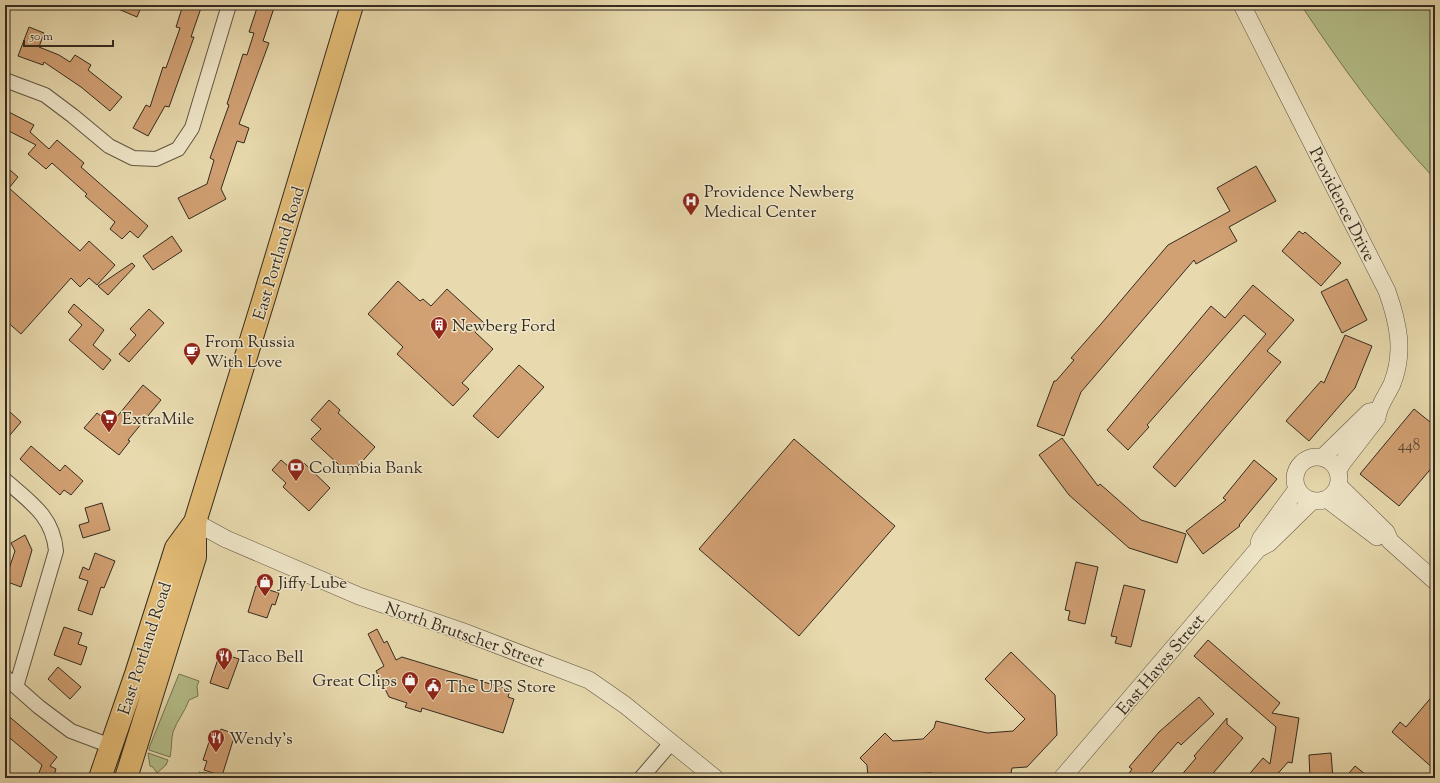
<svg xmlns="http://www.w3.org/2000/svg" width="1440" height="783" viewBox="0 0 1440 783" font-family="'Sorts Mill Goudy',serif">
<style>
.green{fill:#b5c08b;stroke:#747656}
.building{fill:#d1a073;stroke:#342b21}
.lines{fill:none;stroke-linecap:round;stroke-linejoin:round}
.minor-casing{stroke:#615744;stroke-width:16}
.tertiary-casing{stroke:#615744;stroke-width:18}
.trunk-casing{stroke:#342b21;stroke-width:24}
.minor{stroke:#f0e7ca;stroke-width:14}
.tertiary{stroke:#f0e7ca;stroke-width:17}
.trunk{stroke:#e4bd77;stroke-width:22}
.labels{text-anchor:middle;stroke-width:3;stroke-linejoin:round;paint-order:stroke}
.number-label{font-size:15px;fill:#5b4836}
.poi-label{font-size:17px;fill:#342b21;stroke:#f0e7ca;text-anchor:start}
.street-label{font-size:17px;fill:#342b21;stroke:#f0e7ca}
</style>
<rect width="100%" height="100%" fill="#e8daae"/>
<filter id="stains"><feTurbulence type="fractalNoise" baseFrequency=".005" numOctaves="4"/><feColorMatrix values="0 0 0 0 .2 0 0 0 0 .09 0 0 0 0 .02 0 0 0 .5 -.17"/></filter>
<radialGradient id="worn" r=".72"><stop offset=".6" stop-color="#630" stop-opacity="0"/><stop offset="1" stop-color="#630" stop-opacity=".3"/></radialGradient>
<path class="green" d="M1301 5H1435V179C1384 125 1342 67 1301 5Z
M179 674 199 681 197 686 198 696 189 700C185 712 177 720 173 732 171 739 172 749 170 757L149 750V748Z
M148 753 168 760 166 765 157 773 153 767 150 766Z
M199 772 203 773V772L222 777 202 778Z"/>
<path class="building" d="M109 5H142L137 17Z
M183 5H202L191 37H194L169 107 165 106 148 136 133 128 146 105 150 107 163 67 166 68 180 28 176 27Z
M258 5H275L263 41 269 43 239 124 249 128 244 143 237 141 221 189 226 199 189 219 178 198 207 184 214 160 210 158 229 105 227 104 243 54 247 55 254 33 249 32Z
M29 27 44 33 39 47 59 55 70 62 75 55 91 65 88 70 122 97 110 111 81 87 44 62 43 65 18 56Z
M5 110 34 125 30 132 49 149 57 140 84 163 81 167 148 226 138 238 130 231 122 239 110 229 115 222 85 196 87 194 52 163 46 169 28 154 36 145 5 129Z
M1256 166 1276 201 1229 227 1237 241 1196 264 1194 260 1081 392 1064 436 1037 426 1054 381H1056L1074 360 1071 358 1101 324 1168 245 1230 211 1217 188Z
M10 170 18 177 9 188 80 251 89 241 115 265 97 285 89 278 80 287 71 278 21 334 5 320V175Z
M1299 231 1303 234 1305 232 1341 263 1321 286 1282 251Z
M172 236 182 251 153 270 143 256Z
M132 263 135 266 108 295 98 286Z
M1347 279 1367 320 1342 333 1321 292Z
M398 281 420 301 423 299 431 306 447 289 484 323 475 332 493 349 462 383 469 389 453 406 397 354 403 347 368 314Z
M1253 285 1294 320 1267 351 1281 362 1175 487 1153 467 1266 334 1244 315 1147 425 1149 427 1128 450 1107 430 1211 306 1225 318Z
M74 304 104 330 93 345 111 360 103 370 69 340 82 325 68 312Z
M149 309 164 323 129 362 119 354 136 335 130 329Z
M1345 335 1372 346 1355 388 1309 441 1286 421 1321 381 1324 383Z
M519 365 544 387 498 438 473 416Z
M143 385 161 400 128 440 130 441 119 455 84 428 97 413 111 424Z
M329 400 340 410 338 413 375 447 350 475 311 439 321 429 311 420Z
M1414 409 1435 426V464L1399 506 1360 474Z
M10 412 21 422 5 441V417Z
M1062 438 1098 486 1100 484 1141 520 1186 534 1177 563 1129 548 1069 495 1039 455Z
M794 439 895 526 799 636 699 549Z
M31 446 60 471 65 465 83 481 71 495 64 490 60 495 20 459Z
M281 460 295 472 304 463 330 488 309 511 283 487 286 483 272 470Z
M1254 460 1277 479 1239 525 1240 526 1203 554 1186 531 1226 500 1223 498Z
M102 503 110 530 83 538 79 525 89 522 85 508Z
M25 535 32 550 21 587 5 581 15 551 11 543Z
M95 553 115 561 104 588 101 587 92 615 78 610 88 581 79 578 83 567 89 570Z
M1076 562 1098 567 1085 624 1068 620 1070 611 1065 610Z
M1124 585 1145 590 1131 647 1115 643 1117 637 1111 636Z
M256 586 279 593 275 605 272 604 267 618 248 612Z
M64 627 82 633 78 644 87 647 81 665 54 655Z
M377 629 384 643 387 641 396 660 402 657 510 690 508 697 514 699 503 733 422 708 421 712 405 707 407 703 389 697 376 671 384 666 368 634Z
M1208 640 1280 703 1272 713 1299 718 1292 763 1288 762 1274 778H1246L1263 758 1270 764 1276 727 1194 656Z
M1011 652 1055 695 1057 735 1027 767 1012 768 1010 778H932V773L907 774 903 778H868L867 765 860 758 885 733 893 741 923 739 934 728 936 721 987 733 1013 731 1025 719 985 679Z
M220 653 239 659 228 689 210 683Z
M58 667 81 687 70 699 48 679Z
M1435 693V770L1392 732 1400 722 1406 727Z
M1199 697 1214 714 1181 745 1178 742 1147 778H1126L1132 769 1129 767 1159 732Z
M5 713 57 757 50 766 56 769 53 778H37L42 765 5 734Z
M1227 718V724L1243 738 1209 778H1179L1196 758 1194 756Z
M221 729 235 734 222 776 204 770 207 761 203 760 212 733 219 735Z
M1331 753 1333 778H1310L1309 755Z
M1355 766 1370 778H1345Z"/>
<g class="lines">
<defs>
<path id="minor" d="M5 80 45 95 73 116 109 146 133 158 156 159 178 149 192 128 229 5
M5 480C30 502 53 516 56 551L16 687
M5 677 39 707 71 731 111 746
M641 778 671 743"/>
<path id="tertiary" d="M1242 5 1387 291C1398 322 1405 352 1392 384 1387 395 1378 406 1377 418L1343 462 1338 470
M1295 479a22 22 0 1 1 44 0a22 22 0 1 1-44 0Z
M1323 457 1369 412 1374 411
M1339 486 1386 532 1390 541 1435 581
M1328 500 1377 537
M195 522 226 539 359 596 461 631 589 680 625 705 715 778
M1259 543 1261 538 1297 489
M1062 778 1258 549 1269 543 1312 501"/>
<path id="trunk" d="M100 778 136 674 176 548 195 522
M126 778 195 557V522L264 298 352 5"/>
</defs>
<use href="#minor" class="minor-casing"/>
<use href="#tertiary" class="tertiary-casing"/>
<use href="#trunk" class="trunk-casing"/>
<use href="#minor" class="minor"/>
<use href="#tertiary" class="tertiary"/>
<use href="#trunk" class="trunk"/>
</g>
<defs>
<symbol id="hospital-pin" viewBox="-11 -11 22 30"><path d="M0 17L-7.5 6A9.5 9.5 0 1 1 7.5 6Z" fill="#8f2418" stroke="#f0e7ca"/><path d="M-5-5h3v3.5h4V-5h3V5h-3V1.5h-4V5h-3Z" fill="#fff"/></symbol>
<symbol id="building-pin" viewBox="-11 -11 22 30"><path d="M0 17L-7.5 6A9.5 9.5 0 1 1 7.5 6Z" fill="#8f2418" stroke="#f0e7ca"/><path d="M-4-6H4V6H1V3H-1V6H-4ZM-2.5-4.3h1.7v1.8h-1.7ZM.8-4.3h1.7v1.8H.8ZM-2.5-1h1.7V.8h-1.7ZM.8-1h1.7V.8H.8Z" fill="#fff"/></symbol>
<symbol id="cafe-pin" viewBox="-11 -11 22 30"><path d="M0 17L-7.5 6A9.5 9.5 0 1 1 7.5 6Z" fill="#8f2418" stroke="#f0e7ca"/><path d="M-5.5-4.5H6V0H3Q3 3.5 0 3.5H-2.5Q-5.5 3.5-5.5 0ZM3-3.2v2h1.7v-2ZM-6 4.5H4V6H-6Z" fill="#fff"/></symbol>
<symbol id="supermarket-pin" viewBox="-11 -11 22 30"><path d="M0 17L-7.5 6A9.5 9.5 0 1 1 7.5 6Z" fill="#8f2418" stroke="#f0e7ca"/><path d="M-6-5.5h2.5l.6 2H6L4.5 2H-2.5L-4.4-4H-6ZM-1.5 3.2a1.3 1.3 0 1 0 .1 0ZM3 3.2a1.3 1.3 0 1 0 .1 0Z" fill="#fff"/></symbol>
<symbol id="bank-pin" viewBox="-11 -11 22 30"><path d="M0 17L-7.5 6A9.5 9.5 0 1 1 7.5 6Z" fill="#8f2418" stroke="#f0e7ca"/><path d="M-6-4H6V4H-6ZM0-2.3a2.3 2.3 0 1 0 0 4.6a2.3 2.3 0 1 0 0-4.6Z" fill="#fff"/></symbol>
<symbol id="shop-pin" viewBox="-11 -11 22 30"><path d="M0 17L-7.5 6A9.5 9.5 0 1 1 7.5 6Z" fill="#8f2418" stroke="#f0e7ca"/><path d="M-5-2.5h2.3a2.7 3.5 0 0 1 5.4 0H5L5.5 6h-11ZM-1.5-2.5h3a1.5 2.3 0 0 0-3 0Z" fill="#fff"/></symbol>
<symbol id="restaurant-pin" viewBox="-11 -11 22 30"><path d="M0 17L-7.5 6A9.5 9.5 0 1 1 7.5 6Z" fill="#8f2418" stroke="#f0e7ca"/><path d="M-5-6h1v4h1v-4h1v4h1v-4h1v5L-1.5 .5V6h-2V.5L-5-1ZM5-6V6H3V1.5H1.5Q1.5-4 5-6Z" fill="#fff"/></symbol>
<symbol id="civic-pin" viewBox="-11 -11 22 30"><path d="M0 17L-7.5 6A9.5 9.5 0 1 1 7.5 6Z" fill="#8f2418" stroke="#f0e7ca"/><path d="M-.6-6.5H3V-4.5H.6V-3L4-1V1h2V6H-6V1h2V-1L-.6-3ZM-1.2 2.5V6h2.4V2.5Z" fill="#fff"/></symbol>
</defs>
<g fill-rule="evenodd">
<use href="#hospital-pin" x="681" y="191" width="20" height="27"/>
<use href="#building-pin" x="429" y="315" width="20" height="27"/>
<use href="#cafe-pin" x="182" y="341" width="20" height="27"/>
<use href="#supermarket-pin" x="99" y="408" width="20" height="27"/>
<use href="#bank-pin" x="286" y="457" width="20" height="27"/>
<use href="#shop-pin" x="255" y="572" width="20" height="27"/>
<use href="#restaurant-pin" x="214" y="646" width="20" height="27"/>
<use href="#shop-pin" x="400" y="670" width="20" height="27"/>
<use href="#civic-pin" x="423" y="676" width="20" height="27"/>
<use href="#restaurant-pin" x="206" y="728" width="20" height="27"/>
</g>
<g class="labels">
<g class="number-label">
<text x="1409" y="450">448</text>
</g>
<g class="poi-label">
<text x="704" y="197">Providence Newberg<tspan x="704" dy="20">Medical Center</tspan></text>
<text x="452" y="331">Newberg Ford</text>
<text x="205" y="347">From Russia<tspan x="205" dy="20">With Love</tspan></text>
<text x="122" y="424">ExtraMile</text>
<text x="309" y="473">Columbia Bank</text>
<text x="278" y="588">Jiffy Lube</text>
<text x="237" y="662">Taco Bell</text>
<text x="397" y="686" text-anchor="end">Great Clips</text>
<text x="446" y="692">The UPS Store</text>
<text x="229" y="744">Wendy's</text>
</g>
<g class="street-label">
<text transform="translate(1343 204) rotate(63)" y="6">Providence Drive</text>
<text transform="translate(278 253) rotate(-73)" y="6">East Portland Road</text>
<text transform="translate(465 634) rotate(19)" y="6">North Brutscher Street</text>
<text transform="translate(144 648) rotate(-72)" y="6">East Portland Road</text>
<text transform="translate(1160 664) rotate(-50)" y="6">East Hayes Street</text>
</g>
</g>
<rect width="1440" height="783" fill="none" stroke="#e8daae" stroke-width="20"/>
<rect x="6" y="6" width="1428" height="771" fill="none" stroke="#342b21" stroke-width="2"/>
<rect x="10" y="10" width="1420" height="763" fill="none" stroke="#342b21"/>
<path d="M24 40v6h89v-6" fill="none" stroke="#342b21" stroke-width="2"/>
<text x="30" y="40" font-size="12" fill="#342b21" stroke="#f0e7ca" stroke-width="3" paint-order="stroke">50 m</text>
<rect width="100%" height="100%" filter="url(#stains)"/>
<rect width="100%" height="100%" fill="url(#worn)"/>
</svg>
